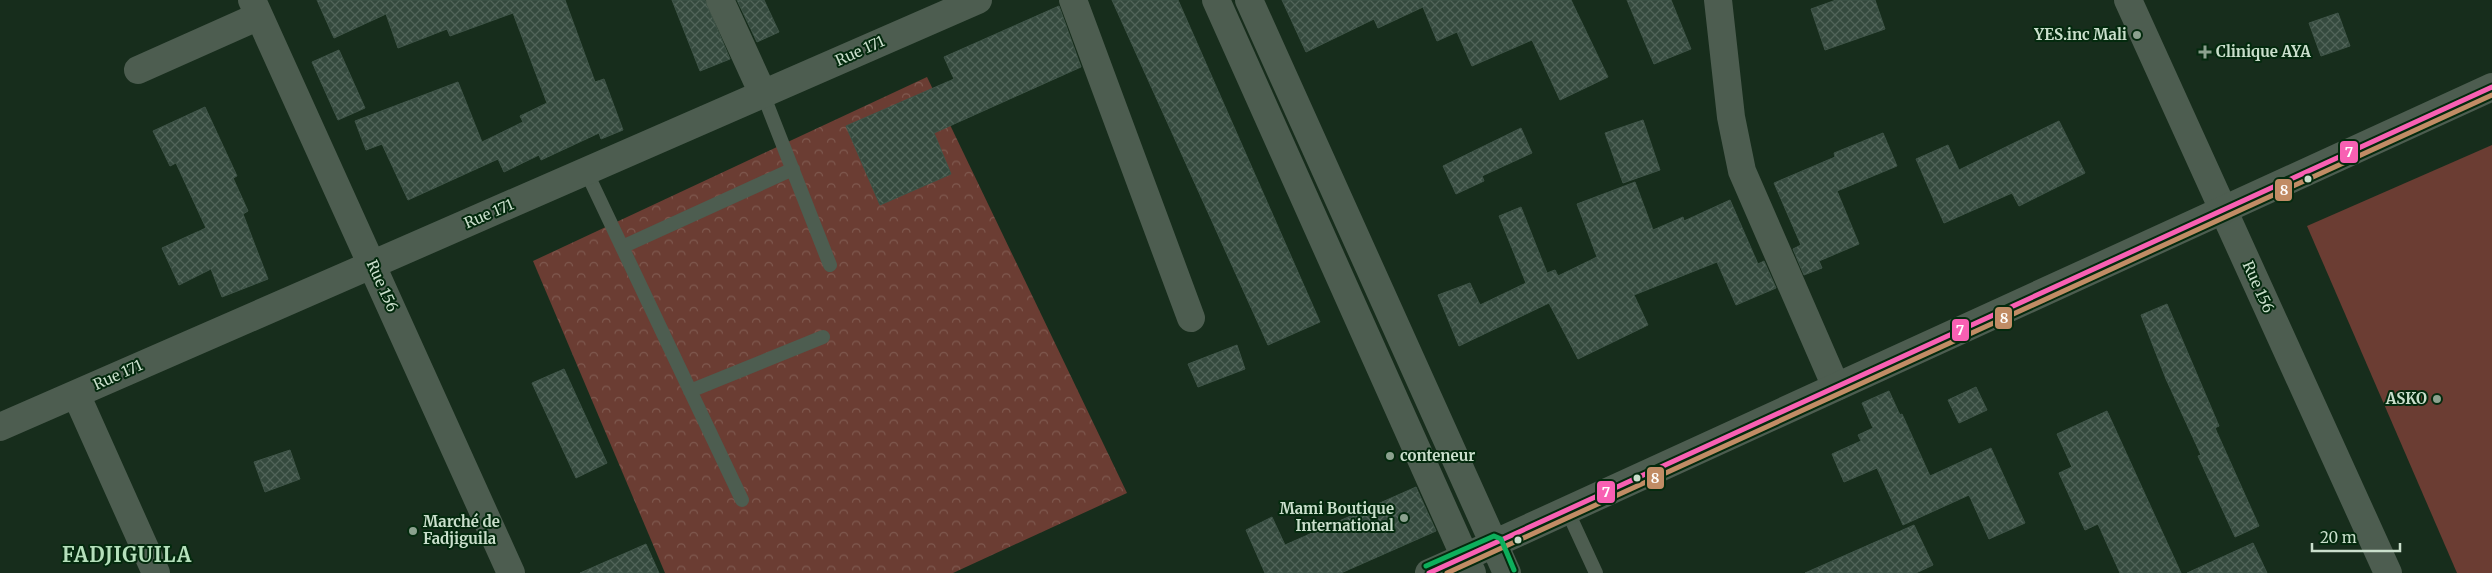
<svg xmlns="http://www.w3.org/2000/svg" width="2492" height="573" viewBox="0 0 2492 573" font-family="Merriweather,serif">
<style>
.grass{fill:#6b3d33}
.park{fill:url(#park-crowns)}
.building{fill:url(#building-cross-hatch);stroke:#3f5448}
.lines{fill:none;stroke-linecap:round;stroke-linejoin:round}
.lane{stroke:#4d5d50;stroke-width:14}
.street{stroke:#4d5d50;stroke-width:28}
.secondary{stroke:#4d5d50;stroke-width:28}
.bus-1-casing{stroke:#042a0e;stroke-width:9}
.bus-2-casing{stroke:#042a0e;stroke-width:9}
.bus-3-casing{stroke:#042a0e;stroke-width:9}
.bus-1{stroke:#f860b3;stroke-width:5}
.bus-2{stroke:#c18c65;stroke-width:5}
.bus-3{stroke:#0daf5c;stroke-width:5}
.poi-dot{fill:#8ba18e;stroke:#042a0e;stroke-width:2}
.bus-dot{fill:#cadfcc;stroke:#042a0e;stroke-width:2}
.labels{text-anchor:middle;stroke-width:4;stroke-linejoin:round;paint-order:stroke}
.poi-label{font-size:15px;font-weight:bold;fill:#cadfcc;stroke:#042a0e;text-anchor:end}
.street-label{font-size:15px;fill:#cadfcc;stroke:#042a0e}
.district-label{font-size:20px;font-weight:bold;letter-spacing:1px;fill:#b6e0bc;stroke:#042a0e}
.line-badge{stroke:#042a0e;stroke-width:2}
.badge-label{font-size:14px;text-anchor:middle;font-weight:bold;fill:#fff}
</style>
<defs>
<pattern id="park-crowns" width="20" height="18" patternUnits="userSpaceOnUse" patternTransform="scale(1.25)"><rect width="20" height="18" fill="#6b3d33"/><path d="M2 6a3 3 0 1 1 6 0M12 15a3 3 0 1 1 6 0" fill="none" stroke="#7f594f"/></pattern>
<pattern id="building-cross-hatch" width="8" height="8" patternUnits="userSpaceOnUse" patternTransform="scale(1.25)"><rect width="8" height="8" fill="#354a3e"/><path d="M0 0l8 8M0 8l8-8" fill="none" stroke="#516459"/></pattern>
</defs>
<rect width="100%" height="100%" fill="#172d1c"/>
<path class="grass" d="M2492 145V573H2457L2307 226Z"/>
<path class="park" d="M927 77 1127 493 953 573H665L533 261Z"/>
<path class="building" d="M317 0H565L595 82 604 79 623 130 601 139 599 133 541 160 539 155 504 172 498 159 408 200 382 144 366 150 355 121 458 82 482 142 523 122 520 116 547 103 513 13 450 36 447 29 398 48 386 14 334 38Z
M672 0H705L730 59 700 71Z
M737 0H764L779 32 757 42Z
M1112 0H1178L1320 322 1268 345Z
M1282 0H1571L1608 77 1560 100 1532 40 1472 66 1457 32 1437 41 1423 7 1378 28 1374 19 1306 52Z
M1627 0H1671L1691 49 1654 64Z
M1836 0H1875L1885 29 1825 50 1811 9Z
M1059 6 1081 67 934 133 951 174 880 205 846 126 954 79 944 57Z
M2338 13 2350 46 2321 56 2309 23Z
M339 50 365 108 338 120 312 62Z
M205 107 237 176 233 178 248 211 243 214 268 279 222 297 211 269 179 285 162 248 206 228 176 163 170 166 153 131Z
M1643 120 1660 170 1623 183 1605 133Z
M2059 121 2085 173 2019 206 2012 193 1944 223 1916 159 1948 145 1959 170Z
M1521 128 1532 153 1482 176 1484 181 1456 194 1443 166Z
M1883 133 1897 166 1837 191 1859 244 1819 261 1822 268 1804 275 1793 249 1801 245 1774 183 1835 157 1834 153Z
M1635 182 1653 230 1683 217 1684 221 1730 200 1758 264 1764 261 1776 288 1736 305 1717 262 1634 295 1648 325 1578 359 1549 303 1459 346 1438 295 1470 283 1480 305 1526 283 1499 216 1521 207 1547 273 1555 270 1558 276 1597 257 1577 204Z
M2167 304 2219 426 2215 428 2259 526 2235 537 2198 456 2201 455 2166 379 2141 315Z
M1237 345 1245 369 1198 387 1188 364Z
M564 369 607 463 576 478 532 383Z
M1976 387 1987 410 1959 423 1948 400Z
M1889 391 1900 415 1902 414 1930 476 1991 448 2025 523 1989 539 1969 495 1903 525 1877 468 1844 482 1832 454 1861 441 1858 435 1873 428 1862 403Z
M2107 411 2181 573H2120L2098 524 2085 530 2059 473 2072 467 2057 434Z
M290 450 300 479 265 492 254 462Z
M1416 487 1436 531 1341 573H1265L1246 530 1272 517 1285 545Z
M1914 525 1933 565 1916 573H1805Z
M2253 543 2267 573H2187Z
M646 544 659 573H580Z"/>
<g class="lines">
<path class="lane" d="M763 94 830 265
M586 171 742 500
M622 247 793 169
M690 391 823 337
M1567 510 1596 573"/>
<path class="street" d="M252 0 511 573
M720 0 763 94
M1073 0 1191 318
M1718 0 1731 117 1742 171 1836 387
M2128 0 2388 573
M138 70 259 16
M76 394 156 573
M0 427 978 0
M1429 573 1465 557"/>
<path class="secondary" d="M1216 0 1472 573
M1249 0 1507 573
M1465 557 2492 87"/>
<defs>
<path id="bus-1" d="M1429 573 2492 87"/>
<path id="bus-2" d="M1447 573 2492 95"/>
<path id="bus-3" d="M1426 566 1494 536 1501 539 1514 570"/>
</defs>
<use href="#bus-1" class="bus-1-casing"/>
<use href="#bus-2" class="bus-2-casing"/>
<use href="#bus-3" class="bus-3-casing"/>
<use href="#bus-1" class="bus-1"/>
<use href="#bus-2" class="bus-2"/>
<use href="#bus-3" class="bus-3"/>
</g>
<g class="poi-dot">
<circle cx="2137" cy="35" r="5"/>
<path d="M2202.5 44.5h5v5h5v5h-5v5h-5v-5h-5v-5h5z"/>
<circle cx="2437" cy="399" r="5"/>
<circle cx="1390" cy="456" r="5"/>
<circle cx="1404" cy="518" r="5"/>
<circle cx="413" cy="531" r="5"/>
</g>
<g class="bus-dot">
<circle cx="2308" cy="179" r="4.5"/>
<circle cx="1637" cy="478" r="4.5"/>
<circle cx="1518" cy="540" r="4.5"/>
</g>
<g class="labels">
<g class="poi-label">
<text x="2127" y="40">YES.inc Mali</text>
<text x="2216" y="57" text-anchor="start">Clinique AYA</text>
<text x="2427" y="404">ASKO</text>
<text x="1400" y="461" text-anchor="start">conteneur</text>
<text x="1394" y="514">Mami Boutique<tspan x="1394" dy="17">International</tspan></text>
<text x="423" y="527" text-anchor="start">Marché de<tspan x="423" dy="17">Fadjiguila</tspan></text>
</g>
<g class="street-label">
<text transform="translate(860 51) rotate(-24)" y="5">Rue 171</text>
<text transform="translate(489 214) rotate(-23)" y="5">Rue 171</text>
<text transform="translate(382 286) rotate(66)" y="5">Rue 156</text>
<text transform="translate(2258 287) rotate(66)" y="5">Rue 156</text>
<text transform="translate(118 375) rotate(-24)" y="5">Rue 171</text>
</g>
<g class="district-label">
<text x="127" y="562">FADJIGUILA</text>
</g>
</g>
<g class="line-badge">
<rect x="2339" y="140" width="20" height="24" rx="5" fill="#f860b3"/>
<rect x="2274" y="178" width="19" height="24" rx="5" fill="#c18c65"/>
<rect x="1994" y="306" width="19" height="24" rx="5" fill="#c18c65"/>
<rect x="1951" y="318" width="19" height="24" rx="5" fill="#f860b3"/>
<rect x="1646" y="466" width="19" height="24" rx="5" fill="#c18c65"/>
<rect x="1596" y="480" width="20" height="24" rx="5" fill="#f860b3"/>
</g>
<g class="badge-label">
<text x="2349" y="157">7</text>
<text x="2284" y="195">8</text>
<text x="2004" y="323">8</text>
<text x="1960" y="335">7</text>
<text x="1655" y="483">8</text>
<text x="1606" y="497">7</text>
</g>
<path d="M2312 543v8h88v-8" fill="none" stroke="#cadfcc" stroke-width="2.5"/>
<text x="2320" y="543" font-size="15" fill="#cadfcc" stroke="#042a0e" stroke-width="4" paint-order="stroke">20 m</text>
</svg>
